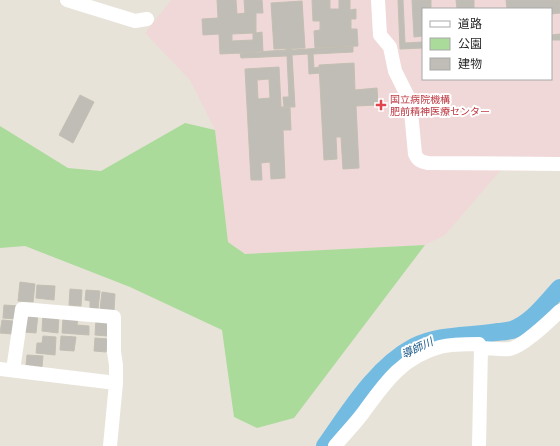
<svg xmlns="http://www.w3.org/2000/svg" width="560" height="446" viewBox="0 0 560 446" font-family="Arial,'Noto Sans JP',sans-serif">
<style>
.medical{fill:#efd8d7;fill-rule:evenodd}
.green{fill:#aadb9a}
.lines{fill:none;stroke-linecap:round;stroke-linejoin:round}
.river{stroke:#74bbe2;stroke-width:18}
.building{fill:#c0bdb6;stroke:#c3bfb3;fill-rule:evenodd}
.minor{stroke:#fff;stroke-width:14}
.health-dot{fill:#e0444e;stroke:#fff;stroke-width:1.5}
.labels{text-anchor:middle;stroke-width:4;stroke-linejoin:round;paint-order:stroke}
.health-label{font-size:10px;fill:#be3a42;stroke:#fff;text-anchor:start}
.water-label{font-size:11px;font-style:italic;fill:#185889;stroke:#fff}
</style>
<rect width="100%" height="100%" fill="#e8e3d9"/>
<path class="medical" d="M171 0H560V171H500L445 235 425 245 245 254 228 242 215 130 190 80 145 33ZM423 9H551V79H423Z"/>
<path class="green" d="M185 123 215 130 228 242 245 254 425 245 294 418 257 428 234 417 222 330 130 287 25 246 0 248V126L68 168 101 171Z"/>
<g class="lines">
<path class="river" d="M325 446C349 412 376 367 414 347 440 334 469 337 497 332 502 332 507 331 512 330 532 323 546 303 560 288"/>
</g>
<path class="building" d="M217 0H236L237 14 245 13 244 0H262L263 13H256V33L262 32 263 52 220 54 219 34 203 35 202 19 218 18ZM253 33V40L232 41V34Z
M312 0H330V9H339V0H350V10L356 9V19H351V29H357L358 46 315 48 314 31 320 30V21H313Z
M398 0H403L405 43 423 42V48L400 49Z
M412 0H431V9H423V36L414 37Z
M456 0H474V9H457Z
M506 0H560V13L551 14V9H507Z
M302 1 305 48 274 49 271 3Z
M560 34V40H551V35Z
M353 46V52L313 54 314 68 319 67 320 73 309 74 308 54 292 55 295 107H284L283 97H289L287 56 241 58 240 53 286 50V49L292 48V50Z
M354 63 355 90 377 88 378 105 356 106 359 168 343 169 341 137H336L337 159 324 160 319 65Z
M279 67 281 107H290L291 130H283L285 178 271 179 270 162 261 163 262 180H251L245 69ZM269 79 270 98 258 99 257 80Z
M80 95 94 102 73 143 59 135Z
M20 282 35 284 33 302 18 301Z
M37 285 55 286 54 300 36 298Z
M70 289 82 290 81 306 69 305Z
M86 290 100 291 98 309H90V301L85 300Z
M102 292 115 294 114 311 100 309Z
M4 305 18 306 16 319 3 318Z
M26 313 38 314 36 333 24 332Z
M43 314 59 316 58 333 42 331Z
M63 318 78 319 77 325 89 326V335L62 333Z
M96 319 109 320 107 336 95 335Z
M2 320 13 321 12 334 0 333Z
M43 336 56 337 55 355 36 353 37 343H42Z
M61 336 76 337 74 351 60 350Z
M95 338 108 339 106 352 94 351Z
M27 355 43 356 42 367 26 365Z"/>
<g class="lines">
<path class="minor" d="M67 0 135 21 147 19
M378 0 380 35 390 47 395 71 410 101 415 154C418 161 422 162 428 163L560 164
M481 348C490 348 501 350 510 349 524 346 549 321 560 311
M0 369 116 383
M13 370 22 309 114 317V352L116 365V383L110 446
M335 446C344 435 354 425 363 413 384 384 402 357 440 347 452 344 466 344 479 344L481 348 479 446"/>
</g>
<path class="health-dot" d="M379 99h4v4h4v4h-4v4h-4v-4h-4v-4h4z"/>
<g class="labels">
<g class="health-label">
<text x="390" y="103">国立病院機構<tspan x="390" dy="12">肥前精神医療センター</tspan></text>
</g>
<g class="water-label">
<text transform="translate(417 348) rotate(-25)" y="4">導師川</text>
</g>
</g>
<rect x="422" y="8" width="130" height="72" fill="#ffffff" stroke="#a9a9a9"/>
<rect x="430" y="21" width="20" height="6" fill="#ffffff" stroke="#a9a9a9"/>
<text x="458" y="28" font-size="12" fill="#272727">道路</text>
<rect x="430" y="38" width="20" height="12" fill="#aadb9a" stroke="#a9a9a9"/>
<text x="458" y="48" font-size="12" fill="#272727">公園</text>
<rect x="430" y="58" width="20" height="12" fill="#c0bdb6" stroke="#a9a9a9"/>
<text x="458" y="68" font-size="12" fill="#272727">建物</text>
</svg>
